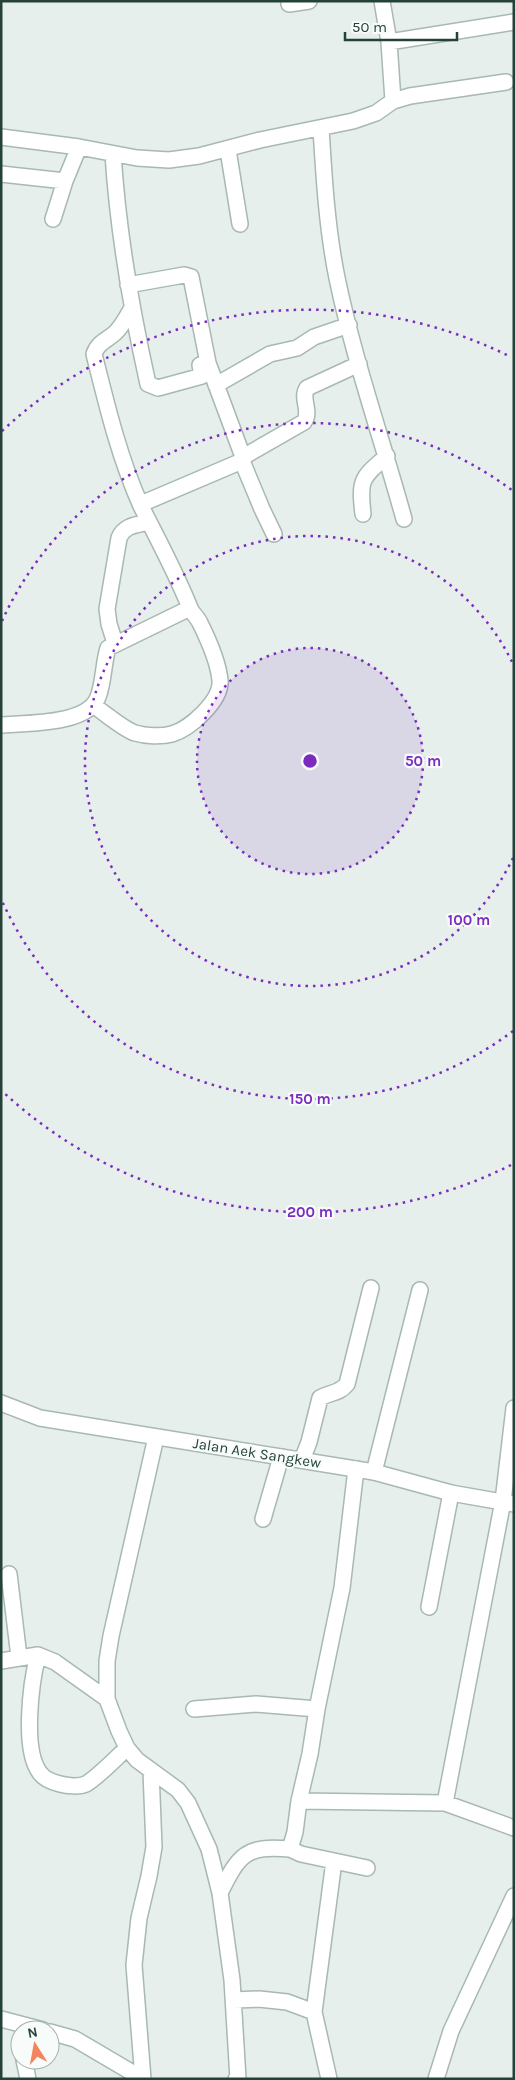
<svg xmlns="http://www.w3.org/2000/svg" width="515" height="2080" viewBox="0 0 515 2080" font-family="Karla,sans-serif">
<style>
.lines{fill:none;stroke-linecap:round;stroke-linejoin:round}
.minor-casing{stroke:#a8b8b2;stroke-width:18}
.tertiary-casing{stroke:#a8b8b2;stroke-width:18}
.minor{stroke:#fff;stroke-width:15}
.tertiary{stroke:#fff;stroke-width:15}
.ring{fill:none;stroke:#7b2cbf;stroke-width:2.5;stroke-dasharray:2.5 5}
.labels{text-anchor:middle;stroke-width:4.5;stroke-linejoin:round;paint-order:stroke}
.street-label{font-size:15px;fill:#24423a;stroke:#f7fbf9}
.centre{fill:#7b2cbf;stroke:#f7fbf9;stroke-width:2.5}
.ring-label{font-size:15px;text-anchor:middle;font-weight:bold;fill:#7b2cbf;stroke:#f7fbf9;stroke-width:4.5;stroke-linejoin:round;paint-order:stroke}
</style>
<rect width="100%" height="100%" fill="#e6efeb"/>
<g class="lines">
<defs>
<path id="minor" d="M382 1 389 42
M289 4 309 1
M393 101 410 96 506 82
M321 128C324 178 327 229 337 278 354 360 382 439 404 519
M1 137 79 147 137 158 169 160 199 156 260 140 353 121 376 113 393 101 389 42 514 22
M228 150 240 224
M113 154C118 232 131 308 148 384L158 388 202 376 200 365 208 363 243 457
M1 174 65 181 79 147
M53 219 65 181
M128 285 184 275 191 277 208 363
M216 385 270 354 297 348 314 337 349 325
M141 504 242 461
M363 514C359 480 361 478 387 456
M274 534 262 509 242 461 243 457 304 422C312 411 300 399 307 388L359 364
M115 643 109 624 107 609 119 538C124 525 137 525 149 522
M94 706C105 713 123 729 135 733 145 736 161 737 172 734 190 729 222 700 220 680 218 661 209 641 200 623 198 618 192 613 190 608 176 573 158 540 141 506 119 457 107 406 94 354 98 342 108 340 116 332 123 325 127 316 132 308
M1 725C26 723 88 725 98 697 104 682 103 664 108 648L190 608
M156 1437 111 1636 107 1661V1699L119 1731 127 1748 137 1760 178 1790 188 1803 209 1849 220 1893 232 1980 238 2079H236
M302 1460 309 1442 320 1398C330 1392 339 1394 347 1384L371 1288
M374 1472 420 1290
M263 1519 281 1457
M9 1574 19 1657
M429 1607 451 1493
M38 1655C31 1682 22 1750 40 1773 44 1779 52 1782 60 1784 67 1786 79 1787 86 1784 98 1777 116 1758 127 1748
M1 1661 38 1655 55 1662 107 1699
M194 1709 256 1704 317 1709
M299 1801 445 1803 514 1828
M445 1803 503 1501 514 1408
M290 1849 301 1854 367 1868
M220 1893C239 1855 245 1845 290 1849L295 1832 299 1801 310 1754 317 1709 342 1588 356 1469
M234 2000 259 1999 287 2002 314 2012 329 2079
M314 2012 334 1861
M1 2019 43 2030
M50 2032 75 2039 143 2079
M24 2060 28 2079
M143 2079 134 1965 139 1918 149 1876 154 1847 151 1771
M436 2079 451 2031 514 1896"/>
<path id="tertiary" d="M1 1403 40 1418 374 1472 451 1493 514 1504"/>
</defs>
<use href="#minor" class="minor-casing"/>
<use href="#tertiary" class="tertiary-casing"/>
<use href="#minor" class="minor"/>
<use href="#tertiary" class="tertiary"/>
</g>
<circle cx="310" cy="761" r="113" fill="#7b2cbf" fill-opacity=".12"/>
<g class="ring">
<circle cx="310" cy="761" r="113"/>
<path d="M513 858A225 225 0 1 1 513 664"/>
<path d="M513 1031A338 338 0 0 1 2 901M2 621A338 338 0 0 1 513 491"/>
<path d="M511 1165A451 451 0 0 1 2 1091M2 431A451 451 0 0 1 511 357"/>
</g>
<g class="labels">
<g class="street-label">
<text transform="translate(257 1453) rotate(9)" y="5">Jalan Aek Sangkew</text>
</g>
</g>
<circle cx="310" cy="761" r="8" class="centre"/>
<g class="ring-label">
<text x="423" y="766">50 m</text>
<text x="469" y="925">100 m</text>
<text x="310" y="1104">150 m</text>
<text x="310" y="1217">200 m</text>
</g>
<rect width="515" height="2080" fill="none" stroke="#24423a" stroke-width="5"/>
<g transform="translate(35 2045) rotate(349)"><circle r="24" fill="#f7fbf9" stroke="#a3b1ad"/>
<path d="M0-4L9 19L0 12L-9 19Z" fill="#f4845f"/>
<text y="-8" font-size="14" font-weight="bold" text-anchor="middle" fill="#24423a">N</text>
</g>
<path d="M345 32v8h112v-8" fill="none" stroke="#24423a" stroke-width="2.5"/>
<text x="352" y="32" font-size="15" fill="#24423a" stroke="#f7fbf9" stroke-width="4" paint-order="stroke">50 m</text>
</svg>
